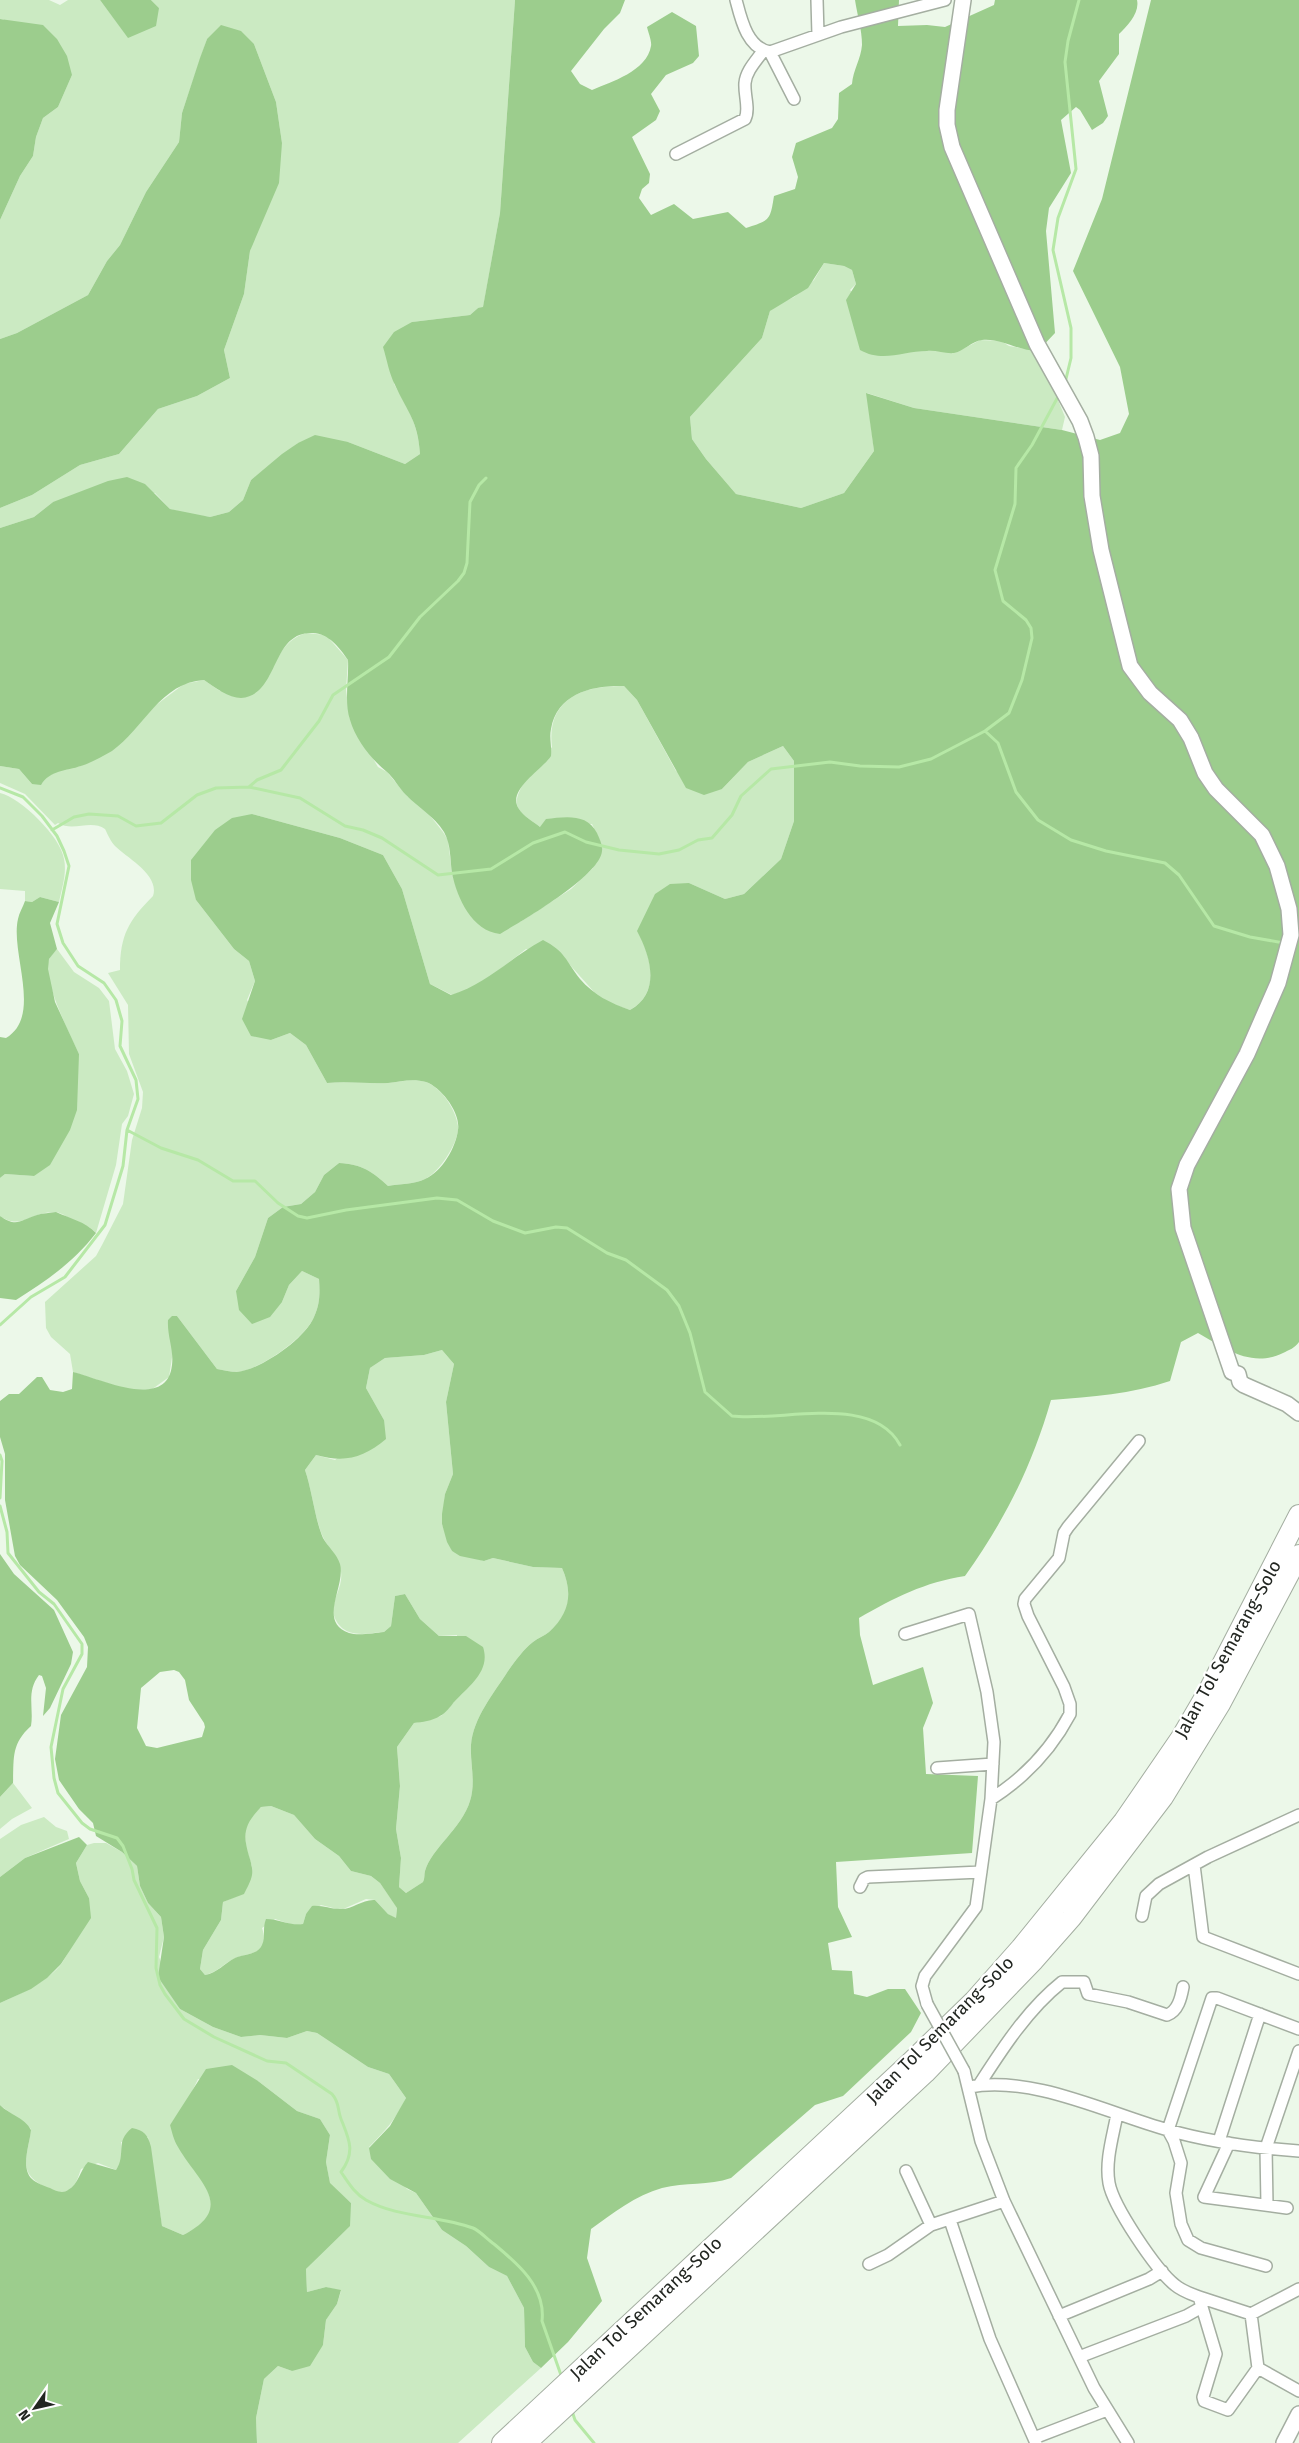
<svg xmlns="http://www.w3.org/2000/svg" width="1299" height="2443" viewBox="0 0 1299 2443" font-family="'Fira Sans',sans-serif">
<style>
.green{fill:#cbeac2}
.forest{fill:#9ccd8d;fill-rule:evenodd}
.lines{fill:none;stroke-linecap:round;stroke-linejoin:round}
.stream{stroke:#b6e8a6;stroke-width:3}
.street-casing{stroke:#a4aea1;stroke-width:14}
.secondary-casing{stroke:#a4aea1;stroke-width:18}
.highway-casing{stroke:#a4aea1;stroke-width:22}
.street{stroke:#fff;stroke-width:11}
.secondary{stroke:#fff;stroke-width:15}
.highway{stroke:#fff;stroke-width:20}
.street-bridge-casing{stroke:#a4aea1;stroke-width:14;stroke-linecap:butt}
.street-bridge{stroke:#fff;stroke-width:11}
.labels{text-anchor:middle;stroke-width:4.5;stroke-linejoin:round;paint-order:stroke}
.street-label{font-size:18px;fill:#222621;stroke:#fff}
</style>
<rect width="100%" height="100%" fill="#ecf8e9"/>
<path class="green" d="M0 0H49L60 5 68 0H100L128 37 159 8 151 0H515L500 213 483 308H478L470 315 412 322 394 384C408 408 419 427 420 454L405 464 348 442 298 443 251 480 243 500 229 512 210 517 188 514 170 509 155 493 53 502 34 517 0 528V508L32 495 80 465 119 454 158 409 197 396 230 378 224 350 244 294 250 251 282 143 276 102 254 44 207 39 182 113 179 142 146 192 120 245 107 261 88 295 17 333 0 339V220L20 176 33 156 36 137 43 118 58 107 72 75 3 19H0Z
M824 263 844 266 852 270 856 284 850 290 919 351 963 349 980 340 1001 341 1009 346 1038 351 1065 417 1062 430 914 408 867 393 874 451 844 493 801 508 736 494 706 459 692 439 690 417 762 338 770 311 777 305 794 297 814 280Z
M306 633 326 635 348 660 346 690 350 720 378 767 387 772 407 796 424 808 443 832 448 840 452 873 458 893 520 922 571 889 593 868 600 841 592 824 540 827C534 822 523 816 519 809 508 794 542 760 552 747 546 699 583 685 624 686L637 700 676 771 722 789 748 762 783 746 794 761V821L781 859 744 894 725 899 689 883 638 931C651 957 661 993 630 1010L610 1003 595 993 570 965 526 949 486 980 470 989 452 995 430 984 402 889 383 855 340 838 252 814 196 900 234 949 249 961 255 981 247 1000 271 1040 290 1033 306 1045 327 1083C348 1081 368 1084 388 1083 401 1082 413 1078 426 1082 442 1088 456 1110 458 1126 460 1141 439 1173 425 1179 415 1184 399 1184 388 1186 372 1171 361 1164 339 1163L324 1175 315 1192 301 1204 283 1207 268 1218 255 1257 236 1291 282 1302 289 1285 302 1271 319 1279C320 1293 320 1304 314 1317 305 1338 260 1370 237 1372 231 1372 224 1370 217 1369L177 1316 168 1320 173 1351 169 1377 151 1390 125 1389 73 1372 70 1354 51 1337 46 1328 45 1302 96 1256 102 1245 123 1204 132 1140 142 1108 143 1092 129 1054 128 1005 108 973 120 970C120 935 129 920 153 896 160 875 127 858 115 846 111 842 108 835 105 829 91 819 73 832 58 823L55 825 25 794 0 783V766L19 769 32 784 62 769 81 766 160 702 184 684 204 680 220 691 269 676C278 657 284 640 306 633Z
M0 793C21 798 61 837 64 859 67 873 62 888 59 902L40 897 32 902 25 901V891L0 889Z
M57 949 74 972 99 988 109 1001 115 1049 127 1071 134 1094 128 1116 122 1124 116 1165 96 1233C89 1225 84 1226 76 1222 70 1219 61 1212 55 1212 32 1211 21 1231 0 1216V1178L5 1174 34 1176 79 1054C70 1035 41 977 49 959 51 956 54 952 57 949Z
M442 1350 454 1364 446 1402 453 1474 445 1494 442 1524 452 1551 484 1561 493 1558 533 1567 562 1568C573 1593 571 1613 549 1632 544 1636 538 1638 533 1642 524 1649 515 1661 508 1671 494 1693 473 1718 471 1745 470 1764 476 1782 470 1801 462 1828 431 1849 425 1871 424 1875 425 1878 423 1882L406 1893 399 1887 401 1858 396 1829 400 1786 397 1747 414 1723 441 1716 454 1702 457 1635 439 1636 420 1619 405 1594 395 1596 391 1626 384 1632C370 1633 351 1638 340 1626 323 1607 344 1592 341 1572 338 1558 329 1549 323 1537 315 1520 312 1490 305 1470L316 1455 335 1460 384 1420 366 1388 370 1368 385 1358 424 1355Z
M13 1783 32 1808 12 1819 0 1829V1797Z
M271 1806 294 1815 315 1839 339 1856 351 1871 371 1876 380 1883 397 1907 396 1919 388 1914 375 1900 366 1899 341 1910 321 1905 306 1914 303 1924 293 1925 275 1919 262 1928C264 1934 266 1941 262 1947 256 1955 244 1954 236 1958 225 1962 217 1973 205 1975L200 1969 203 1950 221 1920 223 1902 244 1893 252 1866 246 1848 245 1829 248 1821 261 1807Z
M44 1817 56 1827 67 1831 69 1839 25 1858 0 1877V1839L21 1825Z
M94 1843H106L122 1852 137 1866 140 1886 148 1903 161 1917 164 1937 159 1957 180 2009 213 2027 241 2037 260 2035 287 2038 307 2031 317 2033 368 2067 389 2074 406 2098C397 2118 384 2132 369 2147L407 2189 416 2193 442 2230 466 2246 489 2267 507 2276 524 2308 525 2347 533 2362 541 2368 458 2443H257L256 2418 264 2379 278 2366 292 2371 323 2345 326 2320 337 2304 341 2291 326 2287 307 2292 306 2269 323 2251 351 2203 330 2184 326 2162 330 2135 320 2119 297 2111 258 2081 198 2079 188 2100 170 2125C181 2143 218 2193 210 2213 206 2223 192 2231 183 2235L162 2226 148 2137 121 2142V2162L116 2170 98 2163 81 2169C78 2177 76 2187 67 2191 56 2196 32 2182 28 2172 23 2160 30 2142 31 2129L0 2105V2003C20 1994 49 1981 62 1963 75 1944 81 1919 89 1898L80 1881 76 1863 87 1845Z"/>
<path class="forest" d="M100 0H151L159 8 156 26 128 38Z
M515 0H625L620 13 604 29 571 71 580 84 592 90C611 82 647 71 651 46 652 41 648 32 647 27L672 12 696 26 699 56 693 63 666 75 651 94 660 111 656 120 632 137 650 174 649 183 642 189 639 198 651 215 674 204 693 219 728 212 746 228C770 220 770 221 774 196L795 189 798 177 792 157 796 143 832 128 838 119 839 93 852 84C853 70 861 59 862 45 862 30 857 14 855 0H899L898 26 927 25 945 27 994 5 995 0H1137C1140 13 1127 26 1119 34V54L1099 81 1108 116 1103 123 1092 130 1080 110 1076 107 1061 120 1071 173 1049 208 1046 231 1055 333 1038 351C1018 351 1001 338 982 340 972 341 964 351 954 353 946 354 936 350 927 351 903 351 883 363 860 350L846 300 856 284 852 270 844 266 824 263 808 288 770 311 762 338 690 417 692 439 706 459 736 494 801 508 844 493 874 451 866 393 914 408 1062 430 1100 440 1120 433 1129 414 1120 367 1073 271 1102 199 1151 0H1299V1342C1295 1348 1289 1350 1283 1353 1251 1368 1226 1349 1198 1333L1181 1342 1170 1381C1131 1394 1092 1397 1051 1400 1032 1466 1005 1520 965 1576 925 1582 894 1598 859 1618L860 1635 873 1685 923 1667 933 1703 923 1728 926 1774 978 1776 972 1853 836 1862 838 1907 852 1937 828 1943 832 1970 852 1971 854 1994 867 1997 888 1989H905L921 2013 911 2032 843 2096 815 2105 731 2178C709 2186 685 2182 662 2188 636 2195 612 2214 591 2229L587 2258 602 2301 568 2342 541 2368 533 2362 525 2347 524 2308 507 2276 489 2267 466 2246 442 2230 416 2193 390 2179 371 2159 369 2148 390 2126 406 2098 389 2074 368 2067 317 2033 307 2031 287 2038 260 2035 241 2037 213 2027 180 2009 158 1977 164 1937 161 1917 148 1903 140 1886 137 1866 122 1852 96 1836 93 1823 79 1809 59 1780 55 1759 61 1715 87 1667 88 1647 84 1637 57 1600 20 1565 15 1556 5 1500V1454L0 1437V1401L9 1394H19L37 1377H42L50 1390 63 1392 72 1389 73 1372C99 1378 167 1412 172 1365 174 1350 167 1336 168 1320L172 1316H177L217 1369C224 1370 231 1372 237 1372 260 1370 305 1339 314 1317 320 1304 320 1293 319 1279L302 1271 289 1285 282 1302 270 1317 252 1324 239 1310 236 1291 255 1257 268 1218 283 1207 301 1204 315 1192 324 1175 339 1163C361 1164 372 1171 388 1186 399 1184 415 1184 425 1179 442 1172 456 1147 458 1130 461 1113 441 1087 426 1082 412 1078 401 1082 388 1083 368 1084 348 1081 327 1083L306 1045 290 1033 271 1040 251 1036 242 1019 255 981 249 961 234 949 196 900 191 880V860L215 830 232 818 252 814 340 838 383 855 402 889 430 984 451 995C487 984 511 957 543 940 566 952 565 960 580 979 594 995 610 1003 630 1010 661 993 651 957 637 931L655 894 670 884 689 883 725 899 744 894 781 859 794 821V761L783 746 748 762 722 789 704 795 686 788 637 700 624 686C593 685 557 693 551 729 549 738 552 747 551 756 542 770 506 790 519 809 523 816 534 822 540 827L546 819C565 817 587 813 597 833 599 838 603 845 602 851 600 876 522 921 500 934 472 931 457 898 452 873 450 859 451 844 444 832 434 816 419 808 406 795 399 788 394 778 387 772 371 759 356 740 350 720 344 701 349 680 348 660 340 648 328 633 313 633 270 631 280 695 241 698 229 698 214 687 204 680 161 682 143 729 112 751 103 756 91 763 81 766 66 771 50 770 41 785L32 784 19 769 0 766V528L34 517 53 502 108 481 127 477 145 484 170 509 210 517 229 512 243 500 251 480 282 454 298 443 315 435 348 442 405 464 420 454C418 421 408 413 395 385 389 373 387 360 383 347L394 332 412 322 470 315 478 308 483 307 500 213ZM442 1350 454 1364 446 1402 453 1474 445 1494 442 1514V1524L447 1542 452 1551 460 1556 484 1561 493 1558 533 1567 562 1568C573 1593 570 1613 549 1632 544 1636 538 1638 533 1642 524 1649 515 1661 508 1671 494 1693 473 1718 471 1745 470 1764 476 1782 470 1801 462 1828 431 1849 425 1871 424 1875 425 1878 423 1882L406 1893 399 1887 401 1858 396 1829 400 1786 397 1747 414 1723C422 1722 432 1721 440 1716 446 1713 450 1707 454 1702 469 1686 491 1671 483 1647L466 1636H439L420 1619 405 1594 395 1596 391 1626 384 1632C374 1633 358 1636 349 1633 317 1622 346 1586 340 1564 337 1554 328 1547 323 1538 315 1520 312 1490 305 1470L316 1455C345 1463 363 1458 386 1439L384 1420 366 1388 370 1368 385 1358 424 1355ZM174 1670 179 1672 185 1680 189 1700 204 1723 205 1727 202 1737 157 1748 146 1746 137 1728 141 1688 160 1672ZM271 1806 294 1815 315 1839 339 1856 351 1871 371 1876 380 1883 397 1908 396 1918 388 1914 375 1900C362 1899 352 1910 340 1909 330 1909 322 1905 312 1906L306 1914 303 1924C290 1926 279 1919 266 1919 262 1929 266 1936 262 1945 258 1955 244 1954 235 1958 225 1963 217 1973 205 1975L200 1969 203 1950 221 1920 223 1902 244 1894C247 1888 251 1881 252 1875 253 1869 251 1862 249 1856 242 1833 245 1824 261 1807Z
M0 19 43 25 57 39 67 56 72 75 58 107 43 118 36 137 33 156 20 176 0 220Z
M221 25 241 31 254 44 276 102 282 143 279 183 250 251 244 294 224 350 230 378 197 396 158 409 119 454 80 465 32 495 0 508V339L17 333 88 295 107 261 120 245 146 192 179 142 182 113 200 58 207 39Z
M40 897 59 902 50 923 57 949 49 959 48 969 55 1002 79 1054 77 1110 70 1130 50 1165 34 1176 5 1174 0 1178V1037L6 1038C43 1016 10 953 18 919 19 913 23 907 25 901L32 902Z
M56 1212C69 1218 86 1222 96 1233 74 1262 46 1281 16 1300L0 1298V1216C17 1228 20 1220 37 1215 43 1213 50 1213 56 1212Z
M0 1554 14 1574 54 1610 73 1652 71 1664 50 1708 43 1716 46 1688 42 1676 39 1675C26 1692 34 1708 31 1726 11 1744 14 1758 13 1783L0 1797Z
M79 1837 87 1845 76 1863 80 1881 89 1898 91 1918 61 1964 47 1978 31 1989 0 2003V1877L25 1858Z
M232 2065 258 2081 297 2111 320 2119 330 2135 326 2162 330 2183 351 2203 350 2226 306 2269 307 2292 326 2287 341 2290 337 2304 326 2320 323 2345 310 2366 292 2371 278 2366 264 2379 256 2418 257 2443H0V2105C10 2115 24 2117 31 2130 30 2143 20 2168 32 2179 36 2183 44 2186 50 2188 56 2191 62 2194 68 2190 79 2184 80 2170 88 2162L116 2170C127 2154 114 2142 132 2128 144 2130 148 2135 151 2147L162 2226 183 2235C238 2207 197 2181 178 2147 174 2141 172 2132 170 2125L206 2069Z"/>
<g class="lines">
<path class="stream" d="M1065 383 1071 358V328L1053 250 1058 218 1076 169 1065 62 1068 41 1079 0
M985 731 998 743 1016 792 1038 820 1071 840 1106 851 1165 863 1179 875 1214 926 1250 937 1284 943
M249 787 257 780 281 770 319 721 333 695 389 657 420 617 458 581 464 573 467 563 470 502 479 485 486 478
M0 788 23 797 42 816 57 836 64 851 69 866 57 924 63 943 78 966 104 983 116 1000 122 1021 120 1046 136 1080 138 1099 127 1130 123 1166 105 1225 65 1277 31 1297 0 1325
M52 830 74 817 89 814 118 816 136 826 161 823 197 795 216 788 249 787 300 798 345 826 363 830 382 838 438 875 491 869 533 843 565 832 586 842 619 850 659 854 679 850 698 840 712 838 732 815 741 796 771 769 830 762 860 766 899 767 931 759 985 731 1009 713 1022 680 1032 638 1031 628 1026 620 1003 601 995 570 1015 504 1016 468 1032 445 1060 393
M127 1130 161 1148 198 1160 233 1181H255L278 1203 298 1216 307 1218 346 1210 437 1198 457 1200 493 1221 525 1233 556 1227 567 1228 607 1253 626 1260 667 1290 679 1306 690 1333 705 1392 732 1416C782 1422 872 1393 900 1445
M0 1455 2 1461 0 1498
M0 1506 7 1532 8 1553 39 1592 54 1604 82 1644V1654L63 1689 51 1747 54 1778 58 1793 82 1823 90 1829 117 1838 123 1846 132 1869 134 1880 157 1928 156 1968 160 1985 165 1994 184 2019 214 2037 267 2061 286 2063 332 2094C340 2103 337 2109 341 2119 349 2139 356 2152 341 2172 348 2182 354 2193 366 2200 398 2218 438 2215 473 2228 480 2231 487 2239 494 2244 517 2263 546 2287 542 2321L562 2378
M572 2411 575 2420 594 2443"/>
<defs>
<path id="street" d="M736 0C741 19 747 48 770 52L841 27 945 0
M817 0 818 35
M770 52 794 99
M676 154 745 119C750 109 744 95 745 83 746 71 756 61 763 51
M905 1634 969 1614 987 1692 994 1742 991 1799 976 1907 925 1976 922 1986 927 2004
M937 1768 993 1764
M991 1799C1024 1778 1052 1748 1070 1714V1704L1064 1687 1028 1616 1024 1604 1025 1599 1059 1558 1064 1533 1068 1527 1139 1441
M1194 1865 1203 1937 1299 1974
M860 1887 864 1879 868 1877 981 1872
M1142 1916 1146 1896 1159 1884 1208 1857 1299 1815
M964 2071 981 2141 1004 2201 1094 2388 1128 2443
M979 2085C1002 2049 1028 2009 1062 1982H1084L1088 1994 1128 2002 1167 2015C1178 2011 1181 1998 1183 1987
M969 2087C1033 2075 1107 2113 1168 2130 1210 2142 1255 2148 1299 2151
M1117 2114C1113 2136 1105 2161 1109 2183 1113 2206 1156 2270 1175 2285 1182 2291 1191 2294 1199 2297
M1219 2141 1260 2014
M1229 2143 1204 2197 1287 2208
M906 2171 931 2225
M1267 2205 1266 2148 1299 2051
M950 2220 990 2339 1036 2443
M869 2264 888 2255 931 2225 1004 2201
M1266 2266 1201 2248 1188 2240 1181 2224 1176 2193 1181 2163 1174 2141 1168 2130 1212 1998H1217L1299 2029
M1251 2314 1299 2289
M1059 2316 1149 2279 1162 2271
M1079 2357 1186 2316 1202 2307
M1258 2368 1251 2314 1199 2297 1216 2354 1203 2397 1204 2401 1228 2410 1258 2368 1299 2391
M1034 2438 1107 2410"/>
<path id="secondary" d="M963 0 947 110V125L952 147 1037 344 1080 421 1086 437 1091 456 1092 496 1101 550 1130 666 1150 693 1180 720 1191 738 1205 773 1216 789 1262 835 1277 866 1289 909 1291 935 1278 983 1247 1054 1187 1165 1179 1189 1183 1228 1232 1372 1238 1374 1240 1382 1244 1385 1287 1404 1299 1413
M1284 2443 1299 2414"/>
<path id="highway" d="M502 2443 912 2061 974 2001 1021 1948 1124 1821 1181 1738 1209 1690 1299 1515
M526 2443 925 2073 1034 1960 1071 1918 1163 1797 1220 1704 1299 1555"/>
</defs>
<use href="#street" class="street-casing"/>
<use href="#secondary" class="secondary-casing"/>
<use href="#highway" class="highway-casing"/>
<use href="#street" class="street"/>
<use href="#secondary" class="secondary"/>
<use href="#highway" class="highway"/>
<defs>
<path id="street-bridge" d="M927 2004 964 2071"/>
</defs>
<use href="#street-bridge" class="street-bridge-casing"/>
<use href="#street-bridge" class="street-bridge"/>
</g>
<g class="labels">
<g class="street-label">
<text transform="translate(1228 1649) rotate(-61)" y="6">Jalan Tol Semarang–Solo</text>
<text transform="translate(940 2030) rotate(-45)" y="6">Jalan Tol Semarang–Solo</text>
<text transform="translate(646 2308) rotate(-43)" y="6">Jalan Tol Semarang–Solo</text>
</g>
</g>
<g transform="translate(35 2408) rotate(236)" stroke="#ffffff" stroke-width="4" paint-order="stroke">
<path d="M0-4L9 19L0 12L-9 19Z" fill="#222621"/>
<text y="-8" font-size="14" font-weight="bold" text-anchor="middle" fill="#222621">N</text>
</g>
</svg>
